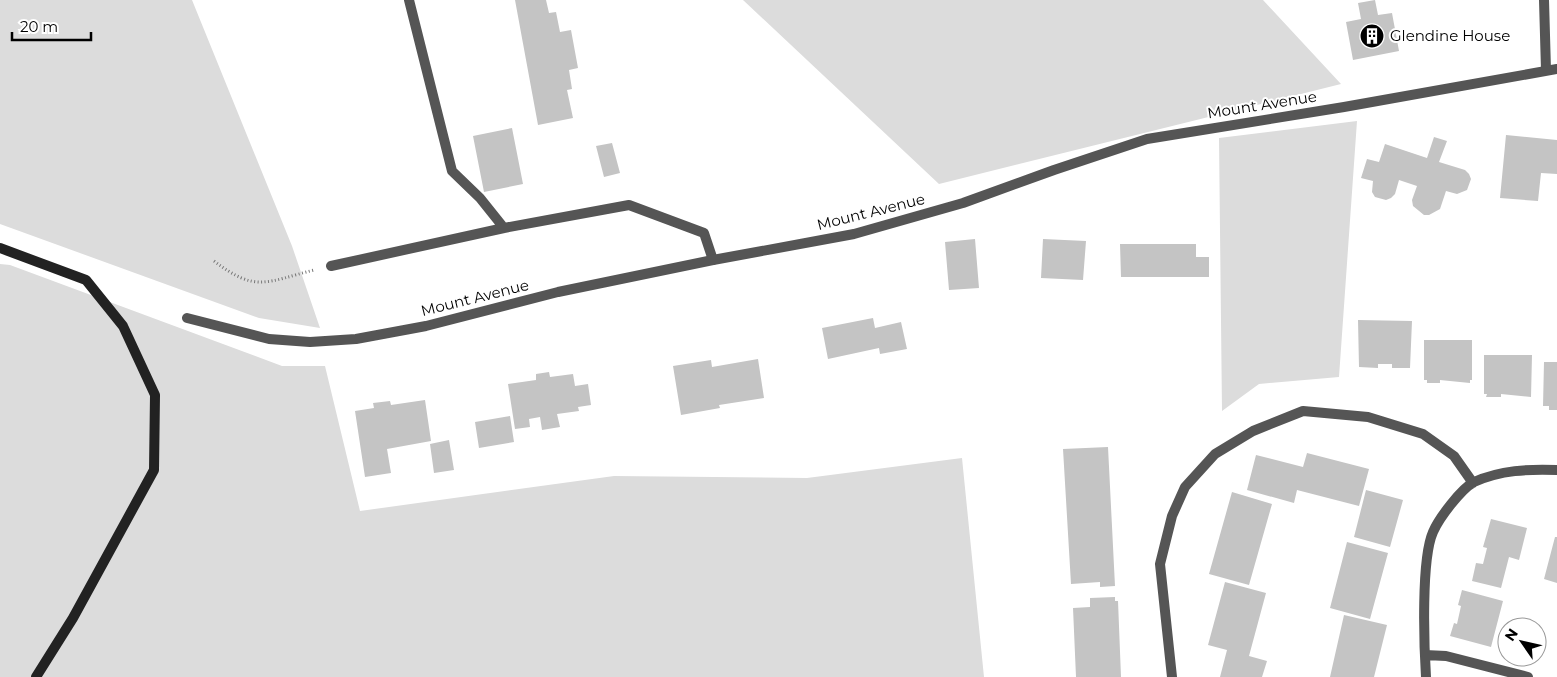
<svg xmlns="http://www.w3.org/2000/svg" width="1557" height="677" viewBox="0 0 1557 677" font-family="Montserrat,sans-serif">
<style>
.green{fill:#dcdcdc}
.building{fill:#c4c4c4}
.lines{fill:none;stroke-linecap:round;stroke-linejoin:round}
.path{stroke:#777;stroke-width:3;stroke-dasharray:1 2.5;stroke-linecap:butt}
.lane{stroke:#555;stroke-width:10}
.street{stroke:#555;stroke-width:10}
.secondary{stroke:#222;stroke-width:10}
.labels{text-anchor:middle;stroke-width:4;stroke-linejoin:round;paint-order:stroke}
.poi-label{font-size:15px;fill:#000;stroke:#fff;text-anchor:start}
.street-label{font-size:15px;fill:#000;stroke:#fff}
</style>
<rect width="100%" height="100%" fill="#fff"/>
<path class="green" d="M0 0H192L292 246 320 328 259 318 0 224Z
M743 0H1263L1341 84 939 184Z
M1357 121 1339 377 1259 384 1222 411 1219 138Z
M0 264 10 265 282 366H325L360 511 614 476 807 478 962 458 984 677H0Z"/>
<path class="building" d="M515 0H546L549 13 556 12 560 32 571 30 578 68 569 70 572 89 567 90 573 118 538 125Z
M1375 0 1378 15 1392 13 1399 51 1353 60 1346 22 1361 19 1358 3Z
M512 128 523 184 484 192 473 136Z
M1506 135 1557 140V174L1541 173 1538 201 1500 198Z
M1434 137 1447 141 1439 162 1465 170 1469 174 1471 179 1467 190 1457 194 1446 191 1440 209 1429 215H1424L1413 206 1412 200 1417 186 1399 180 1395 194 1391 198 1386 200 1375 197 1372 192 1373 181 1361 178 1367 159 1379 162 1385 144 1427 158Z
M612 143 620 173 604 177 596 146Z
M975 239 979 288 949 290 945 242Z
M1043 239 1086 241 1083 280 1041 278Z
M1120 244H1196V257H1209V277H1121Z
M873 318 875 328 901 322 907 349 880 354 879 348 828 359 822 328Z
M1358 320 1412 321 1410 368H1392V364H1378V368L1359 367Z
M1424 340H1472V380H1470V383L1440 380V383H1427V380H1424Z
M1484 355H1532L1531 397 1501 394V397H1486L1487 394H1484Z
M758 359 764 398 719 405 720 408 681 415 673 366 711 360 712 367Z
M1544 362H1557V410H1549V406H1543Z
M549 372 550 377 573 374 575 386 588 384 591 405 578 407 579 411 557 414 560 427 542 430 540 417 529 419 530 427 515 429 508 384 536 380V374Z
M425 400 431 441 387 449 391 473 365 477 355 411 374 408 373 403 390 401 391 405Z
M510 416 514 442 479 448 475 422Z
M449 440 454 470 434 473 430 444Z
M1108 447 1115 586 1100 587V582L1071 584 1063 449Z
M1307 453 1369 469 1359 506 1297 490 1294 503 1247 490 1256 455 1303 467Z
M1366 490 1403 500 1390 547 1354 537Z
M1232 492 1272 504 1249 585 1209 574Z
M1491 519 1527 528 1519 560 1509 557 1501 588 1472 581 1476 563 1483 564 1487 548 1483 547Z
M1555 537H1557V583L1544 579Z
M1347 542 1388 553 1370 619 1330 608Z
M1225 582 1266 593 1249 656 1267 661 1262 677H1220L1227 650 1208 645Z
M1462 590 1503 601 1491 647 1450 636 1454 623 1457 624 1461 606 1458 605Z
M1115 597V601H1118L1121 677H1076L1073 608 1090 607V598Z
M1344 615 1387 625 1374 677H1330Z"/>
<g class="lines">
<path class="path" d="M214 261C256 293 266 282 314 270"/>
<path class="lane" d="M409 0 452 171 480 198 504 228
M331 266 504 228 629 205 704 233 713 260"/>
<path class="street" d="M1544 0 1546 70
M187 318 269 339 310 342 356 339 426 326 558 292 713 260 854 234 963 203 1054 170 1147 139 1344 107 1557 69
M1425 655 1446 656 1528 677
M1172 677 1160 564 1172 516 1185 487 1215 454 1253 431 1303 411 1368 417 1423 434 1454 456 1473 483
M1426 677C1424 645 1421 559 1433 532 1439 518 1461 489 1474 482 1501 470 1528 469 1557 470"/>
<path class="secondary" d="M0 248 86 280 123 326 155 395 154 470 73 618 36 677"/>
</g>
<defs>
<symbol id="building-disc" viewBox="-11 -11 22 22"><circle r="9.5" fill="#000" stroke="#fff"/><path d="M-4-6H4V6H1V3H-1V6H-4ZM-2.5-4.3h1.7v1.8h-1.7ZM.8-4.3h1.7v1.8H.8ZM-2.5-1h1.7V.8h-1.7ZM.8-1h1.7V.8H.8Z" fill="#fff"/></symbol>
</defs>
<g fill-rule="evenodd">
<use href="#building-disc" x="1358" y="22" width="28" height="28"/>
</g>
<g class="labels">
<g class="poi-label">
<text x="1390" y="41">Glendine House</text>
</g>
<g class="street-label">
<text transform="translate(1262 105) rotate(-9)" y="5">Mount Avenue</text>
<text transform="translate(871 212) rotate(-14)" y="5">Mount Avenue</text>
<text transform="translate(475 298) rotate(-14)" y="5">Mount Avenue</text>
</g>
</g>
<g transform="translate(1522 642) rotate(304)"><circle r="24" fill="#ffffff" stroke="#999999"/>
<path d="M0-4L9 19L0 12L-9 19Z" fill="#000000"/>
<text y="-8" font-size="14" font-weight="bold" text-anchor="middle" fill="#000000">N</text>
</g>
<path d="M12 32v8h79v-8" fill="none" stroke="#000000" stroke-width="2.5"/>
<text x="20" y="32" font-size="15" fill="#000000" stroke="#ffffff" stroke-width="4" paint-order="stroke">20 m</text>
</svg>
